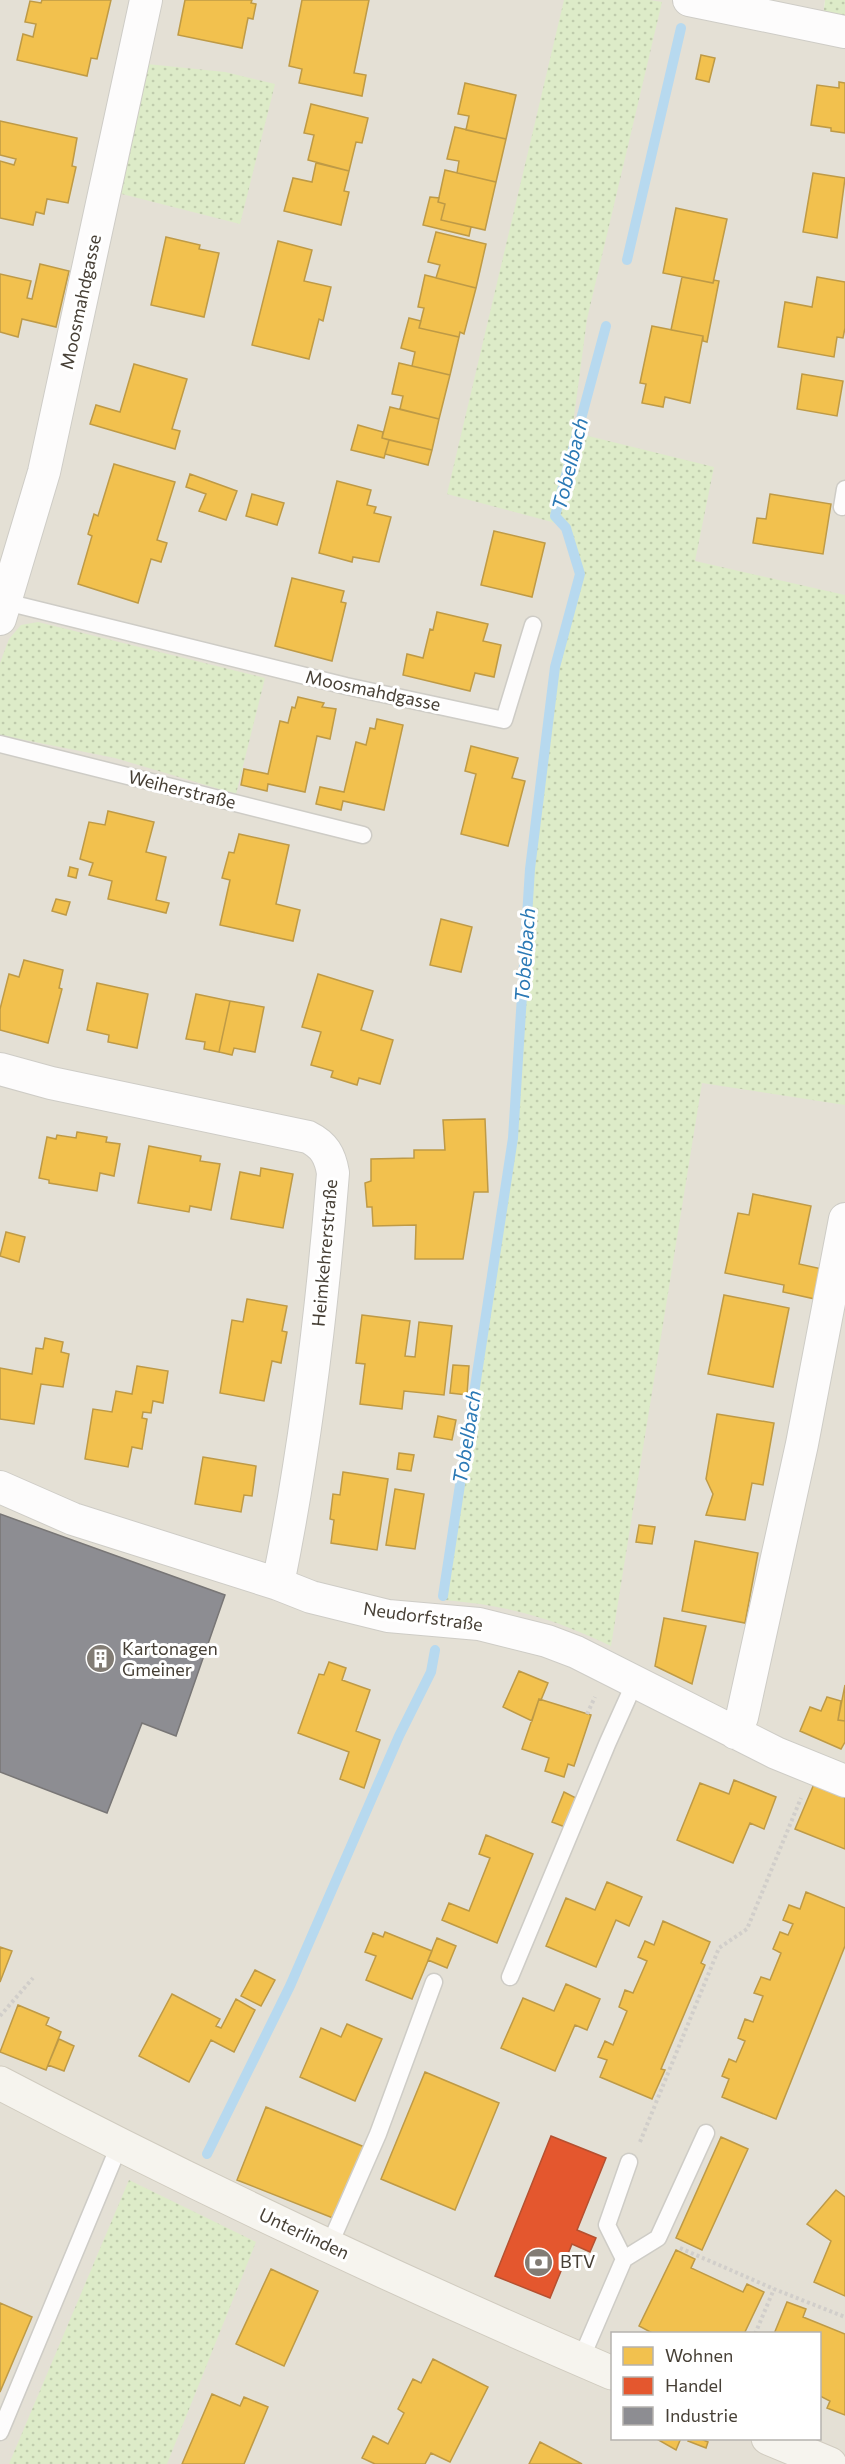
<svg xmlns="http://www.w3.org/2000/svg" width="845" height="2464" viewBox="0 0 845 2464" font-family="Commissioner,sans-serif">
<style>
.residential{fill:#e4e0d5;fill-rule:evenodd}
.grass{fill:url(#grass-dots)}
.homes{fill:#f2c14e;stroke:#be9a46;stroke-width:1.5}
.shops{fill:#e4572e;stroke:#b55030;stroke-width:1.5}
.industry{fill:#8d8d92;stroke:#787676;stroke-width:1.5}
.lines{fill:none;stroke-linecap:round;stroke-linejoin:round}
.stream{stroke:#b7d9ef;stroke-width:10}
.lane-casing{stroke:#ceccc6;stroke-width:19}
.street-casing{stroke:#ceccc6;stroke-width:34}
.secondary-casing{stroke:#d0cbbf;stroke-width:35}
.path{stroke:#d1ceca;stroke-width:4;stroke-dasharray:3 3;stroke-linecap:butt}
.lane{stroke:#fdfcfc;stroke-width:16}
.street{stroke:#fdfcfc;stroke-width:32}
.secondary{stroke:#f6f4ee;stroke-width:33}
.labels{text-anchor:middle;stroke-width:6;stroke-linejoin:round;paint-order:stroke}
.street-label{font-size:18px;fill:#463f35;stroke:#fff}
.poi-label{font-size:18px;fill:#463f35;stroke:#fff;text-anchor:start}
.water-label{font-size:20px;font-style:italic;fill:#2b79b5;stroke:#fff}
</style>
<defs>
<pattern id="grass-dots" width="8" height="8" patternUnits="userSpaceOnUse" patternTransform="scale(1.5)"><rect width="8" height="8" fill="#ddebc8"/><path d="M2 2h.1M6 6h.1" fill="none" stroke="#bfcbac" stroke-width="1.8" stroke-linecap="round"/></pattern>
</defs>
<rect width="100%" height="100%" fill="#f0eee8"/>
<path class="residential" d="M0 0H825L822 25 845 30V2464H0ZM612 2334H820V2438H612Z"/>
<path class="grass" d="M564 0H650L662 2 587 319 572 432 714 467 695 561 845 595V1105L702 1083 611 1646C553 1618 507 1605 443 1600L514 1140 532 868 558 667 581 574 567 526 447 494Z
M825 0H845V30L822 25Z
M147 64 225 72 275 84 240 224 118 193Z
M38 622 265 678 236 794 115 758 0 735V663L9 639 21 625Z
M129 2180 256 2242 167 2464H9Z"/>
<path class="homes" d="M42 0H111L97 59 91 58 87 76 17 60 23 34 33 37 36 24 25 22 30 1 41 3Z
M185 0H252L251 3 256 4 253 19 248 18 242 48 178 35Z
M302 0H369L354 73 366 75 362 96 299 83 302 69 289 66Z
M701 55 715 58 709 82 696 79Z
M839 82 845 83V133L831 131V128L811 125 817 85 839 88Z
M465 83 516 95 506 139 466 130 469 116 458 114Z
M311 104 368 118 362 143 356 142 349 171 308 160 314 135 304 133Z
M0 121 77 138 72 166 76 167 68 203 47 199 44 214 36 212 33 225 0 218V161L14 165 16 159 0 155Z
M455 127 506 139 496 182 457 173 459 161 447 159Z
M316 163 349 171 344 191 349 192 341 225 284 211 293 178 312 182Z
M445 170 496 182 485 230 441 220 445 204 438 202Z
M813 173 845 178 837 238 803 232Z
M430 197 439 198 438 202 445 204 441 220 471 227 469 236 423 225Z
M676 208 727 219 713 283 663 273Z
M436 232 486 244 476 288 436 278 440 265 428 262Z
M166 237 200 245 199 249 219 253 204 317 151 305Z
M278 241 312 250 304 281 331 287 323 321 319 319 309 359 252 345Z
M40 264 69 271 56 327 22 319 18 337 0 332V274L31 281 27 298 32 299Z
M425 275 476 288 464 334 460 332 459 337 419 328 424 308 418 307Z
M682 277 713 283 714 280 719 281 707 342 703 341V336L671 330Z
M817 277 845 282V328L843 338 837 337 834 357 778 347 785 302 812 307Z
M409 318 421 321 419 328 459 337 450 375 412 366 415 352 401 348Z
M652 326 703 336 690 403 665 397 663 407 642 403 646 384 640 383Z
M399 363 450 375 439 419 400 409 403 396 392 394Z
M134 364 187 379 172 429 180 431 175 449 90 424 96 405 120 412Z
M802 374 843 381 837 416 797 409Z
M390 407 439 419 432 450 382 438Z
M358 425 383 432 382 438 389 440 384 458 351 450Z
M389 440 432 450 428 465 385 454Z
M114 464 175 482 157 540 167 543 161 562 151 559 138 603 78 584 92 536 88 534 94 514 98 516Z
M190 474 237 491 226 520 199 511 206 494 186 487Z
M337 481 371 490 367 505 376 507 374 513 391 517 379 562 353 557 352 562 319 553Z
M252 494 284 503 277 525 246 516Z
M770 494 831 504 823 554 753 543 757 518 766 519Z
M494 531 545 543 532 597 481 585Z
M292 578 344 591 341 602 346 603 332 661 275 646Z
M437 612 488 624 483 641 501 645 494 677 475 673 470 691 403 675 407 654 423 658 430 629 433 630Z
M298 697 324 703 322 707 336 709 330 739 317 736 305 792 268 784 267 791 241 785 244 769 268 774 280 721 288 723 292 707 295 708Z
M377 719 403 725 384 810 343 801 341 810 316 804 320 787 344 792 356 742 366 745 370 728 375 729Z
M471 746 518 758 512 778 525 781 508 846 461 834 476 774 465 771Z
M108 811 154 822 146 852 166 857 156 900 169 903 166 913 108 899 112 881 89 875 93 863 80 859 89 822 105 825Z
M239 834 289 845 276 904 300 910 293 941 220 925 230 880 222 878 229 852 234 853Z
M70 867 78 869 76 878 68 876Z
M56 899 70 902 66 915 52 911Z
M441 919 472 927 461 972 430 965Z
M24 960 63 970 59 988 62 989 48 1043 0 1030V1009L9 974 19 977Z
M318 974 373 991 361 1030 393 1040 380 1084 359 1078 357 1085 331 1077 333 1071 311 1065 321 1032 302 1027Z
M97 983 148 994 137 1048 108 1042 109 1035 87 1030Z
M196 994 230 1001 219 1052 204 1049 205 1042 186 1039Z
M230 1001 264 1007 255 1052 234 1048 232 1055 219 1052Z
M485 1119 488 1192H474L463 1259H415L416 1225 373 1226 372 1207H367L365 1183 371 1181V1159L414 1158V1150H445L443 1120Z
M77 1132 107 1137 106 1142 120 1144 114 1176 100 1173 97 1191 49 1183V1180L39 1178 47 1137 56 1139 57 1135 76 1138Z
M149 1146 201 1156 200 1161 220 1164 211 1210 190 1206 189 1212 138 1203Z
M261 1168 293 1174 283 1228 231 1219 240 1172 260 1176Z
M753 1194 811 1206 799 1264 822 1269 815 1299 783 1292 784 1285 725 1273 738 1213 749 1215Z
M6 1232 25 1237 19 1262 0 1256Z
M724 1295 789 1308 773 1387 708 1374Z
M247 1299 287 1306 282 1331 287 1332 281 1363 272 1361 264 1401 220 1393 232 1320 243 1322Z
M362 1315 410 1321 405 1356 415 1357 419 1322 452 1326 444 1395 404 1391 402 1409 360 1404 365 1364 356 1363Z
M45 1338 63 1342 61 1352 69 1354 63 1387 41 1384 34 1424 0 1419V1368L32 1374 36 1348 43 1349Z
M453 1365 469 1366 467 1395 450 1393Z
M137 1366 168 1371 163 1403 153 1401 151 1413 143 1412 142 1418 147 1419 142 1449 132 1447 128 1467 85 1459 93 1409 112 1412 116 1391 132 1394Z
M717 1414 774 1423 763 1485 752 1483 745 1520 706 1515 713 1494 706 1479Z
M438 1416 456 1420 452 1440 434 1437Z
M399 1453 414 1455 411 1471 397 1469Z
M203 1457 256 1466 252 1496 244 1495 241 1512 195 1504Z
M343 1472 388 1479 377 1550 331 1543 334 1520 330 1519 333 1494 340 1495Z
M395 1489 424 1494 415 1549 386 1545Z
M639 1525 655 1527 652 1544 636 1542Z
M695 1541 758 1553 745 1623 682 1611Z
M664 1618 706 1626 692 1684 655 1666Z
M329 1662 346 1668 342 1680 370 1690 356 1731 380 1740 364 1788 340 1779 349 1752 298 1733 319 1674 324 1675Z
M519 1671 548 1683 541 1700 539 1699 532 1721 503 1707Z
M845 1685V1721L838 1720Z
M827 1697 841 1701 838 1720 845 1721V1742L841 1749 800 1731 810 1707 821 1711Z
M539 1699 591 1715 574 1766 568 1764 564 1777 545 1771 549 1758 522 1749Z
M734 1780 776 1797 764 1829 750 1823 733 1863 677 1840 700 1783 729 1794Z
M814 1784 845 1797V1849L795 1829Z
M564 1792 576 1798 565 1827 552 1822Z
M486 1835 533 1854 497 1943 442 1920 449 1903 469 1911 490 1858 479 1854Z
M607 1882 642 1897 629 1926 616 1920 596 1967 546 1946 566 1898 595 1910Z
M806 1892 845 1908V1946L776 2119 722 2097 729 2079 722 2076 729 2059 736 2062 745 2041 738 2038 745 2019 753 2022 763 1996 754 1993 761 1977 770 1980 781 1953 773 1949 780 1932 788 1935 793 1924 783 1920 789 1905 800 1909Z
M663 1921 710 1942 701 1963 705 1965 661 2069 665 2070 652 2099 600 2077 607 2060 598 2057 605 2041 613 2045 627 2011 619 2007 625 1990 633 1993 647 1961 638 1957 645 1941 654 1945Z
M385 1932 432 1951 412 1999 366 1980 376 1956 365 1952 373 1933 383 1937Z
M437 1938 456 1946 447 1968 428 1960Z
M0 1947 12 1951 0 1982Z
M255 1970 275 1980 261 2006 241 1996Z
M566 1984 600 1999 587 2030 575 2025 555 2071 501 2048 523 1998 554 2011Z
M172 1994 220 2019 216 2026 221 2028 236 1999 255 2010 234 2052 211 2040 189 2082 139 2056Z
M18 2005 49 2018 46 2025 61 2032 46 2070 0 2052Z
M347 2024 382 2039 355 2101 300 2077 321 2028 341 2037Z
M59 2039 74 2046 64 2071 48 2065Z
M425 2072 499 2103 455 2210 381 2179Z
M266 2107 367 2148 338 2220 237 2180Z
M721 2137 748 2149 702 2250 676 2238Z
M836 2190 845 2197V2296L814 2282 831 2241 807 2224Z
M676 2250 695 2259 691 2268 743 2292 747 2284 764 2292 744 2334H654L639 2326Z
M271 2269 318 2291 284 2366 236 2344Z
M787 2302 806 2309 803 2317 845 2334V2415L827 2408 830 2401 820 2396V2334H774Z
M0 2303 32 2317 0 2392Z
M433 2359 488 2387 450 2462 431 2453 425 2464H375L362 2458 373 2436 388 2444 404 2413 398 2409 413 2379 421 2383Z
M212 2394 240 2406 244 2397 268 2407 244 2464H182Z
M655 2438H681L676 2450Z
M689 2438H699L708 2442 706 2448 688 2441Z
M540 2442 582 2464H529Z"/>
<path class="shops" d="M551 2136 606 2158 577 2230 596 2238 590 2252 572 2244 550 2298 495 2276Z"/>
<path class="industry" d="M0 1514 225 1595 176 1736 142 1723 107 1813 0 1772Z"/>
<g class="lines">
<path class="stream" d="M627 260 681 28
M443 1596 513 1138 530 869 555 667 580 574 566 528 555 516 606 326
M207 2154 290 1986 399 1736 431 1672 435 1650"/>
<defs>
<path id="lane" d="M842 507 845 489
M6 602 346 686 504 720 533 625
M0 744 363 835
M510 1977 608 1742 635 1682
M329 2246 378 2134 434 1982
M624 2259 607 2225 629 2162
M581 2359 624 2259 658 2238 706 2133
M0 2432 119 2146"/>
<path id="street" d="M689 0 845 32
M0 619 44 472 146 0
M0 1069 51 1083 308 1137C324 1145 330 1155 333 1173 322 1312 306 1446 278 1584
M0 1487 73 1519 278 1584 311 1597 388 1616 479 1624 547 1641 576 1652 776 1753 845 1781
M735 1733 742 1717 802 1444 845 1219"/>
<path id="secondary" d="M0 2083C200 2188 405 2284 612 2373
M768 2438 830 2464"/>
</defs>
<use href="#lane" class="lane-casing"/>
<use href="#street" class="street-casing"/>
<use href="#secondary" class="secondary-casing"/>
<path class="path" d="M587 1714 595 1697
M0 2016 33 1978
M640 2142 719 1948 747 1929 801 1798
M680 2248 774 2289 845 2317
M755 2334 774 2289"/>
<use href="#lane" class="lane"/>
<use href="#street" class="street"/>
<use href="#secondary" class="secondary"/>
</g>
<defs>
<symbol id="building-disc" viewBox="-11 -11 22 22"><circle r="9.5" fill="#827c74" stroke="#fff"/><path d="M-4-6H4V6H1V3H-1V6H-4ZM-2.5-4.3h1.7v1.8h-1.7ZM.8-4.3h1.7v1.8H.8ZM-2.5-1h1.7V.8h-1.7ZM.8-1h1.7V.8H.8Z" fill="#fff"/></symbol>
<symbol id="bank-disc" viewBox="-11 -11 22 22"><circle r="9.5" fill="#827c74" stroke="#fff"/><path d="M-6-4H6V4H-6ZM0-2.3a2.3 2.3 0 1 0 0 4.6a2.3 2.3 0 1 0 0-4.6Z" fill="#fff"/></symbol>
</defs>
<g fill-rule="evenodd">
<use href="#building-disc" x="84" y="1642" width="33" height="33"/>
<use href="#bank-disc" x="522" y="2246" width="33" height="33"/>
</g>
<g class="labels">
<g class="street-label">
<text transform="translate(81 302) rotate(-78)" y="6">Moosmahdgasse</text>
<text transform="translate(373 691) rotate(12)" y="6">Moosmahdgasse</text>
<text transform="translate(182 790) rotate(14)" y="6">Weiherstraße</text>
<text transform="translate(325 1253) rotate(-85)" y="6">Heimkehrerstraße</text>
<text transform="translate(423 1617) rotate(8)" y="6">Neudorfstraße</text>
<text transform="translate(304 2234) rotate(25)" y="6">Unterlinden</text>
</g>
<g class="poi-label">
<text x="122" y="1655">Kartonagen<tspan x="122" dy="21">Gmeiner</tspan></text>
<text x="560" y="2268">BTV</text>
</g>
<g class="water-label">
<text transform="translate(570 464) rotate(-76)" y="7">Tobelbach</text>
<text transform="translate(525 955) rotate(-86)" y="7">Tobelbach</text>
<text transform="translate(467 1437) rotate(-81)" y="7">Tobelbach</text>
</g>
</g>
<rect x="611" y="2332" width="210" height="108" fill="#ffffff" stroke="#b5b2ae" stroke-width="1.5"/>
<rect x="623" y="2347" width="30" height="18" fill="#f2c14e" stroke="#b5b2ae" stroke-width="1.5"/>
<text x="665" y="2362" font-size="18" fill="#463f35">Wohnen</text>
<rect x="623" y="2377" width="30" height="18" fill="#e4572e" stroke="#b5b2ae" stroke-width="1.5"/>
<text x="665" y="2392" font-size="18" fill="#463f35">Handel</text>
<rect x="623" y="2407" width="30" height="18" fill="#8d8d92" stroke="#b5b2ae" stroke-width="1.5"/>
<text x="665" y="2422" font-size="18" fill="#463f35">Industrie</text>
</svg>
